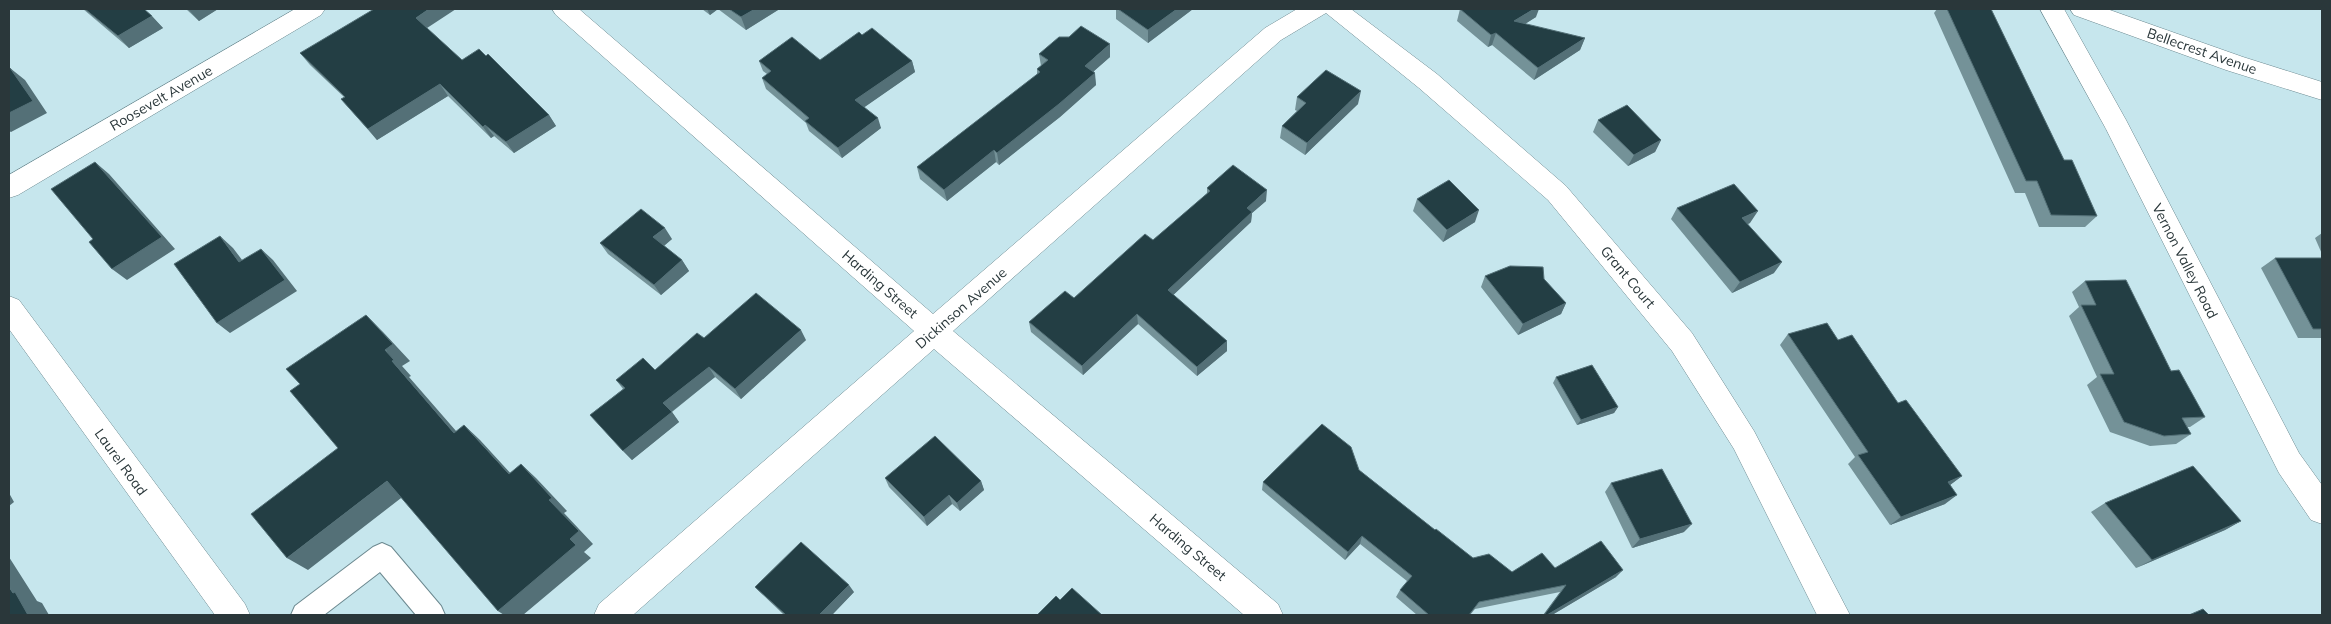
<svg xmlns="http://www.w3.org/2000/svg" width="2331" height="624" viewBox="0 0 2331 624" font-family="Mulish,sans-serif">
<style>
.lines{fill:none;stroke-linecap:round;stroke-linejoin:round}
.lane-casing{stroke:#6c8990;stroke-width:2}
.street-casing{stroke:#6c8990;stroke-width:1}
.secondary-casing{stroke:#6c8990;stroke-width:1}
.lane{fill:#fff;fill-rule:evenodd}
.street{fill:#fff;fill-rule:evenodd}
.secondary{fill:#fff;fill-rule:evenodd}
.wall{fill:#749298}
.shaded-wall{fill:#547077}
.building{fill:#233e44;stroke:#547077}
.labels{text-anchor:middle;stroke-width:5;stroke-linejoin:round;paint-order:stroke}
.street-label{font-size:14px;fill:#2a373a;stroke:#fff}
</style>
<rect width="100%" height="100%" fill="#c6e6ed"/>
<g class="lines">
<defs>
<path id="lane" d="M382 543 391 547 441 606 445 615H416L380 572 324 615H291L295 606 373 547Z"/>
<path id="street" d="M295 9H325L321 15 18 195 9 198V175Z
M552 9H579L933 314 1265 28 1297 9H1351L1437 74 1566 186 1692 333 1754 431 1850 615H1817L1734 449 1672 351 1548 200 1419 88 1326 13 1281 40 953 331 1278 604 1283 615H1244L934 349 633 615H594L599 604 914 331 556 15Z
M2070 9H2107L2243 57 2322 82V100L2226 70 2074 15Z"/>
<path id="secondary" d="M2040 9H2064L2126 120 2299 453 2322 485V524L2311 520 2279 473 2106 129Z
M9 296 19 300 245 604 250 615H215L9 329Z"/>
</defs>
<use href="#lane" class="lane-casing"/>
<use href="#street" class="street-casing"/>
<use href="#secondary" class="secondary-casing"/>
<use href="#lane" class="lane"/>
<use href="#street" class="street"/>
<use href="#secondary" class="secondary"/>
</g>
<path class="wall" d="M83 9H144L163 28 129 48Z
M186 9H218L199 21Z
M702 9H778V10L746 30 718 9 710 15Z
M1116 9H1193L1148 43 1116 19Z
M1460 9 1536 17 1525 24 1585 38 1580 50 1534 80 1492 45 1488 47 1457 21Z
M1937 9H1991L2064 160 2097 216 2085 227H2039L2025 193H2015L1934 13Z
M427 28 462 60 549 115 556 126 514 153 494 136 491 138 448 96 377 140 341 99 344 97 310 65 300 53Z
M862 35 912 61 915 72 864 107 881 128 842 158 809 131 806 123 766 89 762 78 767 74 763 71 759 61 820 60Z
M1039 54 1110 57 1094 71 1096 85 1060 117 999 165 996 162 947 201 920 179 917 167 1037 75V69L1041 66Z
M1297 97 1358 104 1305 155 1280 138 1282 126 1297 111 1295 110Z
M1598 120 1661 140 1655 152 1628 166 1593 132Z
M1207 188 1266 201 1252 213 1251 222 1173 295 1227 341V351L1197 376 1138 324 1083 375 1031 332 1029 322 1074 298 1153 240 1207 194Z
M1417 199 1475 222 1443 242 1413 211Z
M1677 208 1750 223 1748 224 1774 273 1732 293 1671 219Z
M2322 233V254L2315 238Z
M672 239 664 246 682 260 689 271 661 295 608 254 600 243Z
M2275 258H2322V338H2298L2261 268Z
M1485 276 1544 279 1566 303 1561 314 1518 335 1481 287Z
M2085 281 2171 371 2205 417 2190 427H2187L2191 434 2176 444 2150 446 2110 432 2087 385 2097 377 2069 316 2079 307 2072 292Z
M1788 334 1838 340 1898 403 1962 476 1950 485 1945 504 1890 525 1848 464 1855 457 1780 345Z
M704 338 806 340 741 399 715 377 672 412 679 422 632 460 590 415 623 389 616 380 655 370Z
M1556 377 1618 407 1614 413 1577 425 1553 383Z
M1359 470 1435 530 1473 558 1512 572 1555 568 1616 577 1552 615H1543L1560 592 1475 609 1470 615H1417L1396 597 1400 590 1407 581 1360 544 1345 560 1262 490 1263 482Z
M885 478 981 481 984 490 960 511 952 504 927 526 889 487Z
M1611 483 1684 532 1632 548 1605 492Z
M2105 503 2241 521 2225 530 2136 568 2091 512Z
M755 587 854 592 832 615H784L762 594Z"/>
<path class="shaded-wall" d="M188 9H218L199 21Z
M429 9H456L424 30 416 18Z
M707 9H718L710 15Z
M755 9H778V10L746 30 741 17Z
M1177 9H1193L1148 43V30Z
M1534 9H1539L1536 17 1510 33 1514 21Z
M152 16 163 28 129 48 118 36Z
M1496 33 1492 45 1488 47 1491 35Z
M1585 38 1580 50 1534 80 1538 68Z
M1110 44V57L1086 78 1085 66Z
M912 61 915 72 859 111 855 100Z
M10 68 25 80 47 113 11 132 9 131Z
M1095 73 1096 85 1060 117 999 165 997 153Z
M440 84 448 96 377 140 368 129Z
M1361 91 1358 104 1305 155 1307 143Z
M549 115 556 126 514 153 506 142Z
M878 118 881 128 842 158 838 148Z
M485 125 494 136 491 138 483 127Z
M1661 140 1655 152 1628 166 1634 155Z
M994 150 996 162 947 201 944 190Z
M95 162 109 174 175 249 127 280 112 269Z
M1267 190 1266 201 1252 213 1251 222 1168 300V290L1247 208Z
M1479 210 1475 222 1443 242 1447 230Z
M1758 211 1750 223 1735 229 1742 218Z
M665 228 672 239 660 249 653 237Z
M220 236 233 248 252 273 239 262Z
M261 249 273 260 297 291 230 333 217 323Z
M682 260 689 271 661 295 654 285Z
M1782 262 1774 273 1732 293 1740 282Z
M1566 303 1561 314 1518 335 1523 324Z
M1137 314 1138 324 1083 375 1082 366Z
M366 315 383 332 410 361 402 366 411 376 409 377 470 447 454 433 392 361Z
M801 330 806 340 741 399 735 389Z
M1227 341V351L1197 376V367Z
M709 367 715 377 670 413 663 403Z
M1618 407 1614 413 1577 425 1581 420Z
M672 412 679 422 632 460 623 451Z
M464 425 480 440 524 488 509 474Z
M521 464 536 478 567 511 564 513 593 544 584 552 591 558 523 615H504L498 611 570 539 549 500Z
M1962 476 1950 485 1948 482Z
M387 481 405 495 308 570 287 558Z
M981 481 984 490 960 511 957 503Z
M9 493 14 502 9 506Z
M949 495 952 504 927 526 924 517Z
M1957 495 1945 504 1890 525 1901 517Z
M2241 521 2225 530 2136 568 2152 560Z
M1692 524 1684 532 1632 548 1640 539Z
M1362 536 1360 544 1345 560 1348 552Z
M9 557 37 601 42 603 49 615H28L13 593 9 587Z
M1623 570 1616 577 1552 615H1547Z
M849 585 854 592 832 615H819Z"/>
<path class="building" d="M85 9H144L152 16 118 36Z
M374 9H429L416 18 462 60 479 49 486 56 488 54 549 115 506 142 485 125 483 127 440 84 368 129 341 99 345 97 300 53Z
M729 9H755L741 17Z
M1118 9H1177L1148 30Z
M1460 9H1534L1514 21 1585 38 1538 68 1496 33 1491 35Z
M1947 9H1991L2064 160H2072L2097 216 2051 215 2037 181H2026Z
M1081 26 1110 44 1085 66 1095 73 1059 104 997 153 994 150 944 190 917 167 1040 72 1037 69 1048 60 1039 54 1059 37H1069Z
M872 28 912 61 855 100 878 118 838 148 805 121 809 118 762 78 771 71 759 61 792 37 820 60 859 32 862 35Z
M10 68 33 101 9 113V69Z
M1326 70 1361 91 1307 143 1282 126 1306 103 1297 97Z
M1627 105 1661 140 1634 155 1598 120Z
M95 162 162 237 112 269 89 242 93 239 51 189Z
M1233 165 1267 190 1247 208 1252 212 1168 290 1227 341 1197 367 1137 314 1082 366 1029 322 1065 291 1074 298 1145 234 1153 240 1210 191 1207 188Z
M1449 180 1479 210 1447 230 1417 199Z
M1734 184 1758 211 1742 218 1782 262 1740 282 1677 208Z
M641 209 665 228 653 237 682 260 654 285 600 243Z
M220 236 239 262 261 249 285 280 217 323 174 264Z
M2275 258H2322V329H2313Z
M1510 266 1543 267 1544 279 1566 303 1523 324 1485 276Z
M2126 280 2171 371 2179 370 2205 417 2182 418 2191 434 2164 436 2124 422 2100 374H2114L2081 305H2096L2085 281Z
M756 293 801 330 735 389 709 367 663 403 672 412 623 451 590 415 625 388 616 380 643 358 655 370 697 333 704 338Z
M366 315 393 344 385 350 394 360 392 361 454 433 464 425 509 474 521 464 552 498 549 500 579 531 570 539 576 545 498 611 387 481 287 558 251 514 338 448 290 391 300 384 286 369Z
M1827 323 1838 340 1852 335 1898 403 1906 400 1962 476 1948 482 1957 495 1901 517 1858 455 1868 452 1788 334Z
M1592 365 1618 407 1581 420 1556 377Z
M1322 424 1351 447 1359 470 1435 530 1436 529 1473 558 1489 554 1512 572 1542 553 1555 568 1601 541 1623 570 1547 615H1544L1566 585 1479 602 1469 615H1429L1400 590 1412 576 1362 536 1348 552 1263 482Z
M935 436 981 481 957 503 949 495 924 517 885 478Z
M2193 466 2241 521 2152 560 2105 503Z
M1662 469 1692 524 1640 539 1611 483Z
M801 542 849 585 819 615H786L755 587Z
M9 587 13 593 15 592 28 615H9Z
M1072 588 1102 615H1037L1056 596 1060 600Z
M2203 609 2209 615H2189Z"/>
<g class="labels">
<g class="street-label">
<text transform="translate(2202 51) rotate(19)" y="5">Bellecrest Avenue</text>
<text transform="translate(161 98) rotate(-30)" y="5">Roosevelt Avenue</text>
<text transform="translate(2185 261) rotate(63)" y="5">Vernon Valley Road</text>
<text transform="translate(1628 277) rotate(50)" y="5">Grant Court</text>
<text transform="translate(880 284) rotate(41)" y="5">Harding Street</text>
<text transform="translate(961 308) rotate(-41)" y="5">Dickinson Avenue</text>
<text transform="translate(121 462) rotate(54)" y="5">Laurel Road</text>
<text transform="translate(1188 547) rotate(40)" y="5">Harding Street</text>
</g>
</g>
<rect width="2331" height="624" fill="none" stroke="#2a373a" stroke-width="20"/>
</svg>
